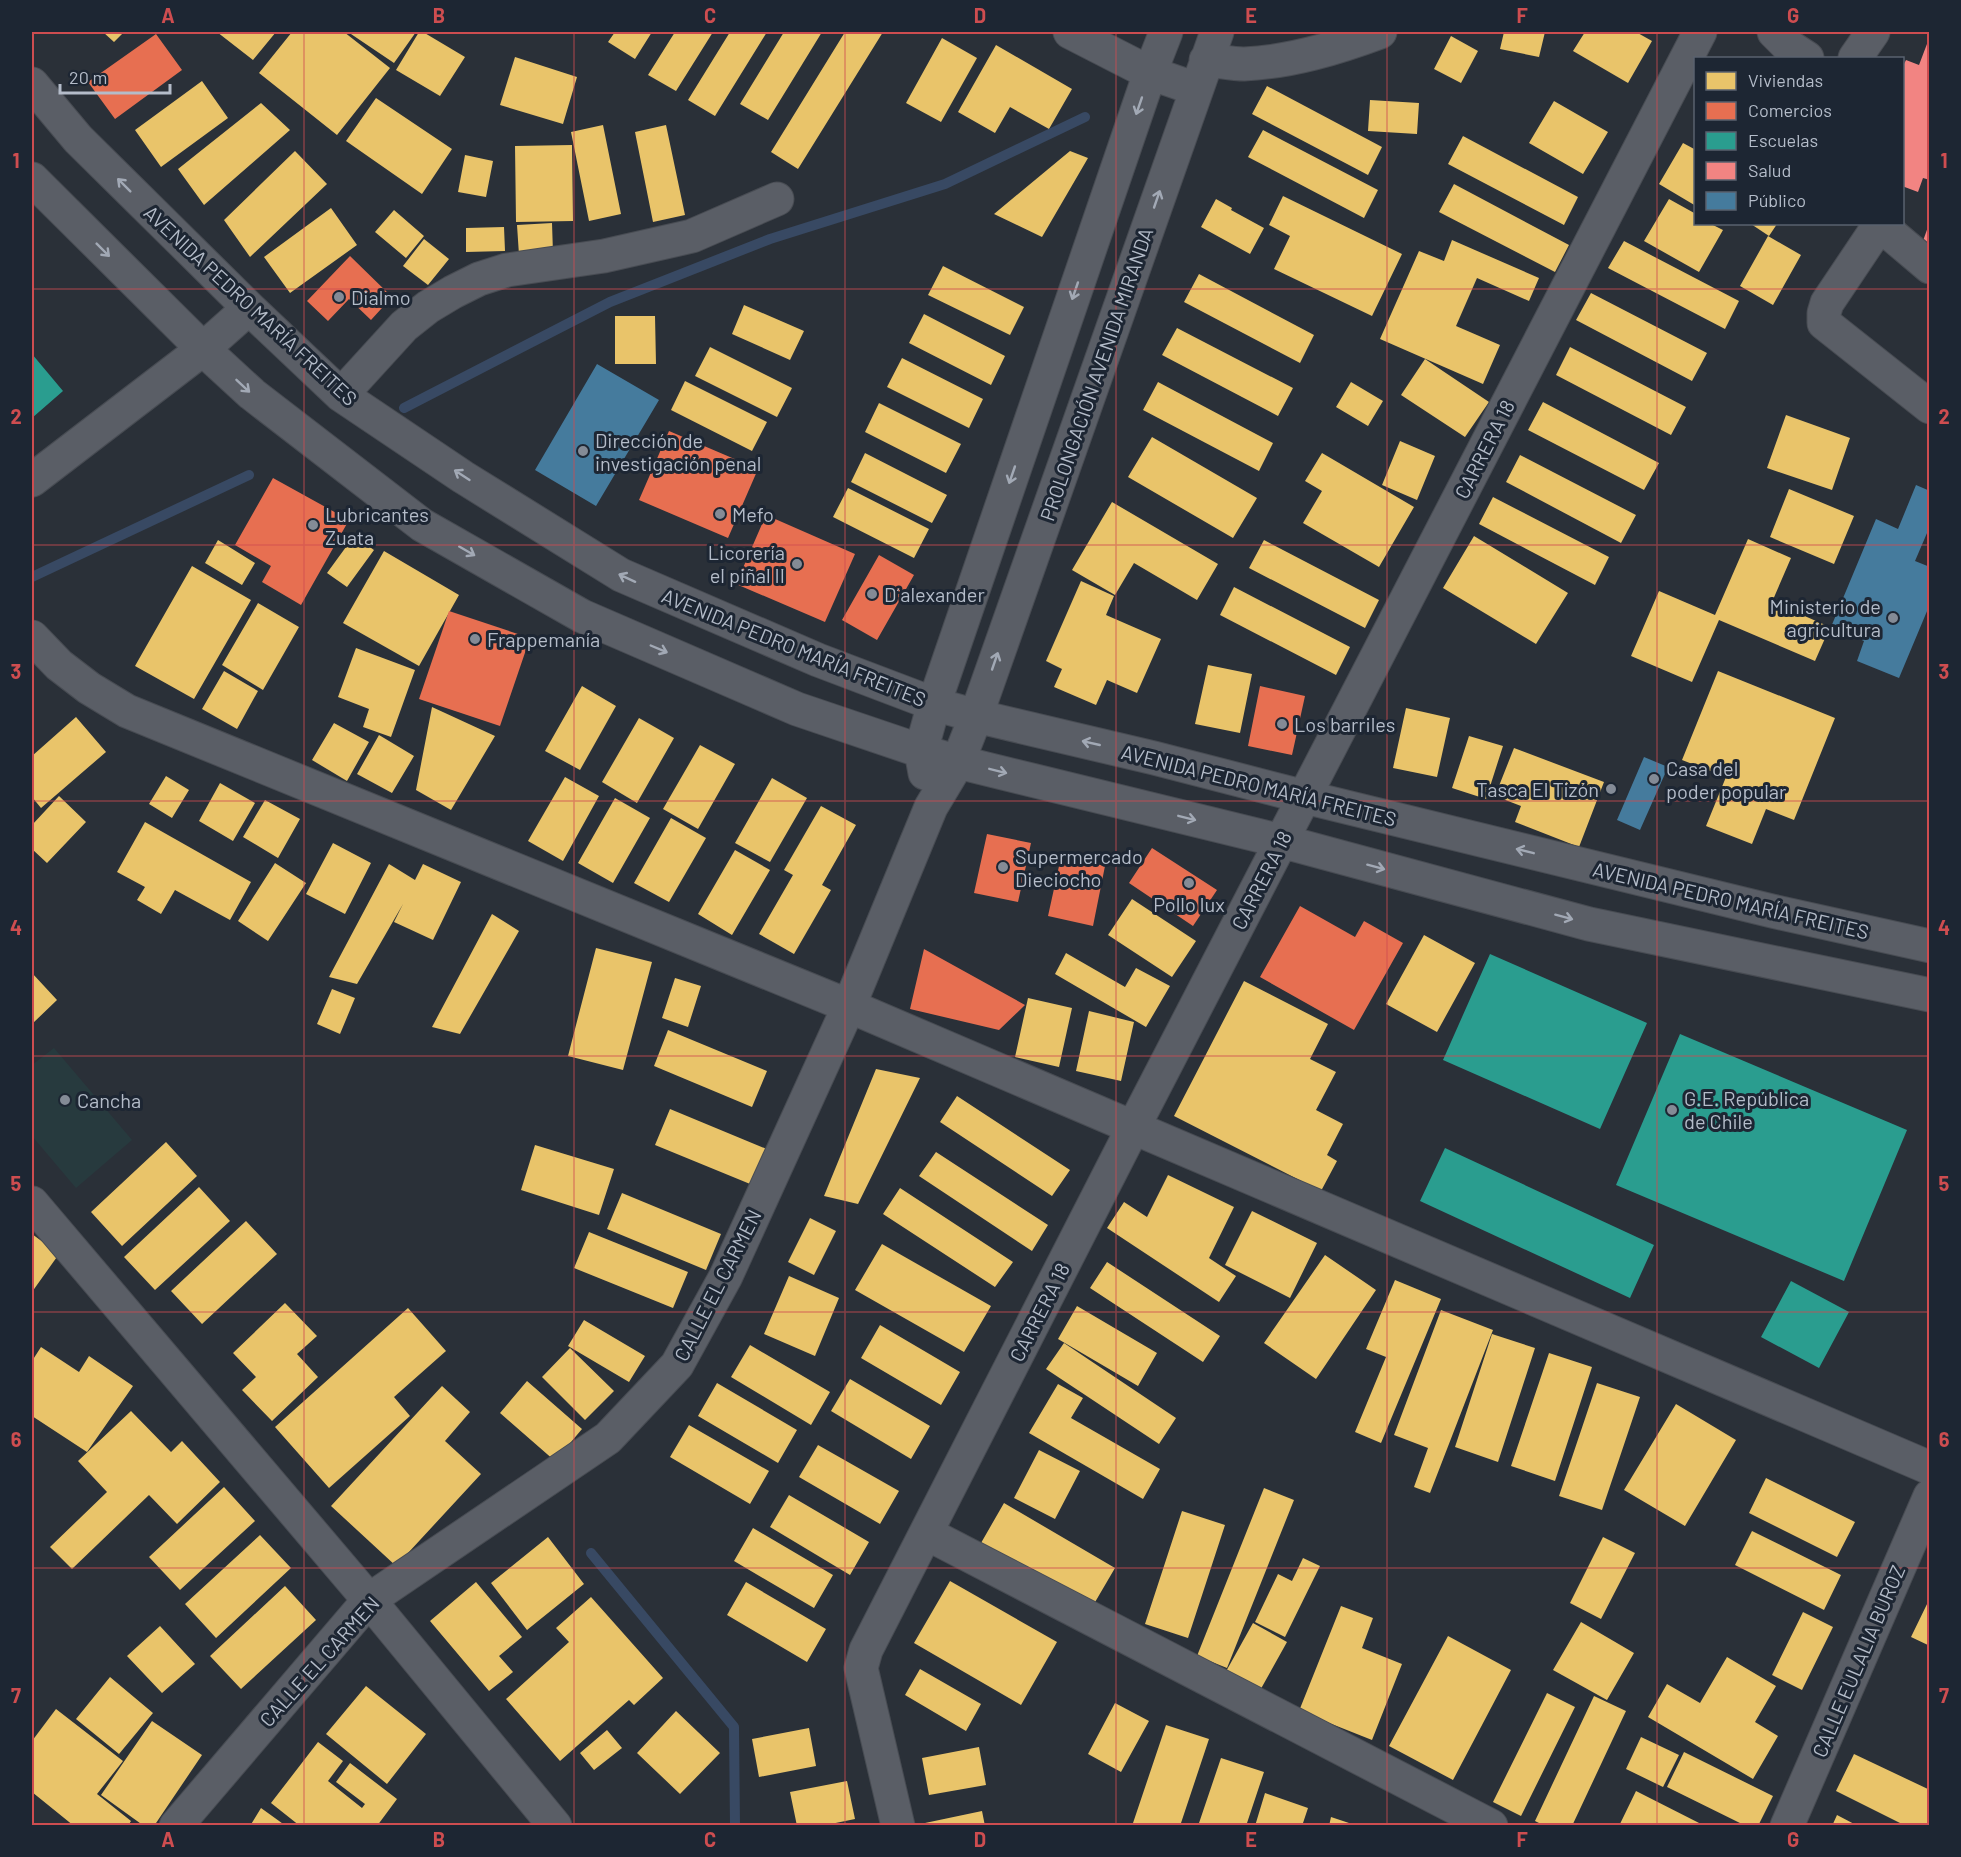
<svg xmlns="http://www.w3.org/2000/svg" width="1961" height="1857" viewBox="0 0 1961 1857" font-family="Barlow,sans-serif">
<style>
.green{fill:#273a3e}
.homes{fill:#e9c46a}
.shops{fill:#e76f51}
.schools{fill:#2a9d8f}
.health{fill:#f28482}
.public{fill:#457b9d}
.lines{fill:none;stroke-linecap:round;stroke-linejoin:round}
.stream{stroke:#384963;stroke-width:10}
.minor-casing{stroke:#484c53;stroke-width:35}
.minor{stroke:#5a5e66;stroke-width:33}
.oneway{stroke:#a2a9b5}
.grid{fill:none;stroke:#ce4d50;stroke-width:1.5;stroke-opacity:0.55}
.poi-dot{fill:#848b96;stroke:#1d2633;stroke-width:2}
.labels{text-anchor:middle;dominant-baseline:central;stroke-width:6;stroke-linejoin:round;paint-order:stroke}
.poi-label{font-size:20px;fill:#b4bcc9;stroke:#1d2633;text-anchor:start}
.street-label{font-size:20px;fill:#b4bcc9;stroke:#1d2633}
.neatline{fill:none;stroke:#ce4d50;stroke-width:2}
.grid-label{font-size:20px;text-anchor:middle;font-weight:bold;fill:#ce4d50}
</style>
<rect width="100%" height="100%" fill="#2a3038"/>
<path class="green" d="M54 1048 132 1140 76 1188 32 1136V1065Z"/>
<path class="homes" d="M103 32H124L114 42Z
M217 32H276L253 60Z
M292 32H344L390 68 337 135 259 73Z
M348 32H416L394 63Z
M419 32H423L465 57 440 96 396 70Z
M615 32H652L635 59 608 42Z
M675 32H713L676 91 648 75Z
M730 32H767L715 116 688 100Z
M784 32H822L768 120 740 104Z
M845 32H883L798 169 771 152Z
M1504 32H1545L1539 57 1500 49Z
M1585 32H1636L1652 41 1628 83 1573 51Z
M1451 36 1478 51 1461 83 1434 69Z
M942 38 977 58 941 122 906 103Z
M996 45 1072 89 1049 129 1010 107 995 133 958 112Z
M515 57 577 77 563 124 500 105Z
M202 81 228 118 161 167 135 130Z
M1267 86 1382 147 1368 175 1252 114Z
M376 98 452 149 422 194 346 141Z
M1370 100 1419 103 1417 134 1368 131Z
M1554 101 1608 132 1583 174 1529 143Z
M261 103 290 130 204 205 178 169Z
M603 125 621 214 589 221 571 132Z
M666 125 685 215 653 222 635 132Z
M1263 130 1378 190 1364 218 1248 157Z
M1463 136 1578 197 1564 225 1448 164Z
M1683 143 1696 150V206L1659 184Z
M572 145 573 221 516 222 515 146Z
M295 151 327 184 250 257 224 220Z
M1070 151 1088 158 1042 237 994 214Z
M465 155 493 161 486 197 458 192Z
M1454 184 1569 245 1555 272 1439 212Z
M1283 196 1402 254 1372 316 1274 269 1290 236 1269 225Z
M1216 199 1232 208 1231 210 1264 228 1250 254 1201 227Z
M1669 199 1696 214V224H1711L1723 230 1699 272 1644 241Z
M331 208 357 245 290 293 264 257Z
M394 210 424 236 406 258 375 232Z
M552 223 553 253 519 255 517 225Z
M1751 224H1777L1769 236Z
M504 227 505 251 466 252V228Z
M1768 236 1801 255 1773 305 1740 286Z
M424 239 449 259 428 285 403 266Z
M1452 240 1539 278 1529 301 1477 278 1456 326 1500 345 1483 384 1380 339 1419 251 1444 261Z
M1624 241 1739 301 1725 329 1608 268Z
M943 266 1024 307 1010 335 928 295Z
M1199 274 1314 335 1300 363 1184 302Z
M1591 293 1707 353 1692 381 1576 320Z
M744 305 804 331 790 360 732 334Z
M924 314 1005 356 991 385 909 343Z
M615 316H655L656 364H615Z
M1177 328 1293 388 1278 416 1162 355Z
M710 347 792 388 777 417 695 376Z
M1570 347 1686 407 1671 435 1556 375Z
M902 358 983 399 969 428 887 387Z
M1425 359 1489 402 1465 437 1401 395Z
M685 381 767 422 752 451 671 410Z
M1158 382 1273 443 1259 471 1143 410Z
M1351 382 1383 401 1368 426 1336 407Z
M1543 402 1659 463 1644 490 1528 430Z
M879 403 961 444 946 473 865 432Z
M1786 415 1850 438 1832 490 1767 468Z
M1152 437 1257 498 1233 538 1128 477Z
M1400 441 1435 456 1417 500 1382 485Z
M865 453 947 495 932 523 851 482Z
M1322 453 1414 507 1379 567 1303 523 1322 491 1305 481Z
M1520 455 1636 515 1621 543 1506 482Z
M848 488 929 529 914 558 833 517Z
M1789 489 1854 516 1834 564 1770 537Z
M1493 497 1609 557 1595 585 1479 524Z
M1112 502 1218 564 1197 600 1134 563 1115 595 1072 570Z
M354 536 374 550 347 587 327 573Z
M1474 536 1568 593 1536 644 1443 588Z
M1748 539 1791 558 1772 602 1830 627 1815 661 1719 620 1692 682 1631 656 1659 591 1715 615Z
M218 540 255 563 242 585 205 563Z
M1264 540 1379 600 1365 628 1249 568Z
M384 551 459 595 419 666 343 623Z
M192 566 251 600 194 699 135 666Z
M1081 581 1114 596 1106 615 1161 639 1137 693 1107 680 1096 705 1054 687 1062 669 1046 661Z
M1234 587 1350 647 1336 675 1220 615Z
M258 603 299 627 263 690 222 665Z
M356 648 415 670 391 737 363 727 369 709 338 697Z
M1208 665 1252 674 1240 733 1195 724Z
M224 671 258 691 237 729 202 709Z
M1718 671 1835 718 1794 820 1766 809 1752 844 1706 826 1726 777 1682 760Z
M582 686 616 706 580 770 545 751Z
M432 707 495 736 451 810 416 790Z
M1406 708 1450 718 1437 777 1393 768Z
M76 717 106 752 41 808 32 797V756Z
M639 718 674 738 637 803 602 782Z
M334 723 369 742 347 781 312 760Z
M379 735 414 756 392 793 357 774Z
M1469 736 1503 746 1486 799 1452 788Z
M700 745 735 764 698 829 663 809Z
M1514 748 1604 782 1579 847 1515 822 1521 806 1495 796Z
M166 776 189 790 172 818 149 804Z
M565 777 599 796 563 861 528 841Z
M772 778 807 798 770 862 735 843Z
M220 783 255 803 233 841 199 821Z
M59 796 86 822 47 863 32 849V825Z
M615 798 650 818 613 883 578 863Z
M265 800 300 819 278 858 243 837Z
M821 806 856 825 822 885 831 890 794 954 759 934 793 875 784 870Z
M671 818 706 838 669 902 634 883Z
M145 822 251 882 230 920 175 890 161 914 137 900 145 887 117 872Z
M333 843 371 863 345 914 306 894Z
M735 850 770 870 732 935 698 914Z
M275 863 306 883 268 941 238 921Z
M389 864 415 880 423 864 461 882 433 940 394 922 403 904 357 984 329 977Z
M1132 899 1196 941 1172 977 1108 935Z
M492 914 519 931 460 1034 432 1027Z
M1424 935 1475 963 1437 1032 1386 1004Z
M596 948 652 962 623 1070 568 1056Z
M1066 953 1125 987 1136 968 1170 986 1146 1027 1055 974Z
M32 973 57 1000 32 1024Z
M675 978 701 986 688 1027 662 1018Z
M1244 981 1328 1024 1310 1059 1336 1072 1316 1110 1343 1124 1327 1155 1337 1161 1321 1191 1174 1116Z
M332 989 355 998 340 1034 317 1024Z
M1028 998 1072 1008 1059 1067 1015 1057Z
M1089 1011 1134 1022 1121 1081 1076 1071Z
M668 1030 767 1071 752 1107 654 1066Z
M876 1069 920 1078 858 1204 824 1196Z
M957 1096 1070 1170 1052 1196 940 1122Z
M670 1109 769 1150 755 1186 655 1145Z
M166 1142 197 1176 122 1246 91 1212Z
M535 1145 614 1169 599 1215 521 1190Z
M936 1152 1048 1225 1032 1251 919 1176Z
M1168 1175 1234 1207 1209 1258 1236 1276 1219 1302 1107 1228 1124 1202 1147 1217Z
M199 1187 230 1221 155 1290 124 1257Z
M900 1188 1013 1262 995 1287 883 1214Z
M622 1193 721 1234 706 1270 607 1229Z
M1252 1211 1317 1243 1290 1298 1225 1265Z
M810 1218 836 1231 814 1275 788 1262Z
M246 1221 277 1254 202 1324 171 1291Z
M589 1232 688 1272 673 1308 574 1268Z
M32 1234 59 1254 32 1292Z
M882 1244 991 1306 964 1352 855 1290Z
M1325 1255 1376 1290 1316 1379 1264 1343Z
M1107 1262 1220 1336 1203 1362 1090 1288Z
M789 1276 839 1298 815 1356 764 1334Z
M1395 1280 1441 1299 1381 1443 1355 1432 1386 1357 1366 1349Z
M285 1303 317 1336 297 1354 318 1377 272 1421 242 1390 256 1377 233 1353Z
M1077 1306 1157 1353 1138 1386 1058 1339Z
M408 1308 446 1351 394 1397 410 1416 329 1488 275 1427Z
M1441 1310 1493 1330 1430 1493 1414 1487 1428 1448 1394 1435Z
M584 1320 645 1356 629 1382 568 1346Z
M880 1325 960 1372 941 1405 861 1358Z
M1492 1334 1535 1348 1498 1462 1455 1447Z
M1064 1343 1176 1418 1159 1444 1046 1369Z
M750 1345 830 1392 811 1425 731 1377Z
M41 1347 79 1372 89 1356 133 1386 87 1452 32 1416V1361Z
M570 1348 614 1391 585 1420 542 1377Z
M1549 1353 1592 1367 1555 1481 1511 1466Z
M850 1379 930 1426 911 1459 831 1411Z
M527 1381 582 1429 555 1461 500 1413Z
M717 1383 797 1430 778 1463 698 1416Z
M1597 1383 1640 1397 1602 1510 1559 1496Z
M1058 1384 1083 1398 1071 1418 1160 1469 1143 1499 1029 1433Z
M442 1386 470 1412 445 1441 481 1474 396 1566 331 1506Z
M1676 1404 1736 1440 1685 1526 1624 1490Z
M131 1411 171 1452 182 1441 220 1482 177 1524 149 1495 72 1569 50 1547 107 1492 78 1461Z
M689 1425 769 1471 750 1504 670 1457Z
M818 1445 899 1491 880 1524 799 1477Z
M1039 1450 1080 1471 1055 1519 1014 1498Z
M1766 1478 1855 1522 1837 1557 1749 1513Z
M224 1487 255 1521 180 1590 149 1557Z
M1264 1488 1294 1500 1227 1668 1197 1656Z
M789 1495 869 1542 850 1575 770 1527Z
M1004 1503 1115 1568 1091 1609 981 1543Z
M1182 1511 1225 1525 1188 1638 1145 1624Z
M753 1528 833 1575 814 1608 734 1561Z
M1752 1531 1841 1575 1824 1610 1735 1565Z
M260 1535 291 1568 216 1638 185 1604Z
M548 1537 584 1584 527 1630 491 1583Z
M1603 1537 1635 1553 1601 1619 1570 1603Z
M1303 1558 1320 1566 1285 1637 1255 1622 1278 1574 1292 1581Z
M950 1581 1057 1642 1021 1705 914 1643Z
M476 1582 522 1637 499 1656 513 1672 489 1691 430 1621Z
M746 1582 826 1629 807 1662 727 1615Z
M285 1586 316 1620 241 1689 210 1656Z
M591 1597 663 1678 634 1705 629 1700 560 1761 506 1699 569 1642 556 1628Z
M1928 1602 1930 1603V1646L1911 1637Z
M1341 1606 1373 1618 1362 1648 1402 1664 1372 1740 1299 1711Z
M1803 1612 1833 1627 1802 1690 1772 1675Z
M1581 1622 1634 1653 1607 1700 1553 1670Z
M1253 1623 1287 1642 1258 1694 1224 1675Z
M160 1626 195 1664 162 1693 127 1656Z
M1448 1636 1511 1670 1453 1780 1389 1746Z
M1727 1657 1776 1686 1755 1722 1778 1736 1753 1779 1648 1717 1667 1684 1700 1703Z
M920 1669 981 1704 966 1731 905 1695Z
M110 1677 153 1713 119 1754 76 1719Z
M366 1686 426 1734 387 1784 326 1734Z
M1547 1693 1575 1707 1521 1816 1493 1802Z
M1594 1696 1626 1711 1572 1826H1545L1535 1821Z
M1115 1703 1149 1721 1121 1772 1088 1754Z
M56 1709 123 1761 97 1794 131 1821 128 1826H74L32 1792V1741Z
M676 1711 720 1753 680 1794 637 1753Z
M152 1721 202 1755 154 1826H144L101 1795Z
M1166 1725 1209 1739 1180 1826H1132Z
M809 1728 816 1766 759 1777 752 1739Z
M607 1730 622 1748 594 1770 580 1753Z
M1641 1737 1679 1755 1663 1787 1626 1769Z
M318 1742 343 1761 328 1781 362 1808 365 1804 336 1782 350 1763 397 1799 377 1826H300L271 1803Z
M979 1747 986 1785 929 1795 922 1758Z
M1684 1752 1773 1796 1758 1826H1746L1667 1787Z
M1854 1754 1930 1790V1826H1906L1836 1791Z
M1221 1758 1264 1772 1246 1826H1198Z
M847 1781 855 1819 821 1826H797L790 1792Z
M1636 1791 1705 1826H1619Z
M1265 1793 1308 1808 1302 1826H1255Z
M261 1808 286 1826H250Z
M982 1811 985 1826H925V1823Z
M1837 1815 1858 1826H1832Z
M1331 1817 1355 1825V1826H1329Z"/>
<path class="shops" d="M156 34 182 70 115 119 88 82Z
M350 256 392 297 371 320 349 299 328 321 307 301Z
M669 431 758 469 728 538 639 500Z
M273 478 349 520 301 605 262 582 271 566 235 545Z
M766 515 855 554 825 622 736 584Z
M879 555 914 575 877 640 842 620Z
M449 611 530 638 500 726 419 699Z
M1260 686 1305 696 1292 755 1248 746Z
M987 834 1031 843 1018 902 974 893Z
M1152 848 1217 890 1193 926 1129 883Z
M1061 857 1105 866 1093 926 1048 916Z
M1300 906 1355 937 1364 921 1403 943 1354 1030 1260 977Z
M924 949 1025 1005 999 1030 910 1009Z"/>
<path class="schools" d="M32 354 63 391 32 418Z
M1490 954 1647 1023 1600 1129 1443 1060Z
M1680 1034 1907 1130 1844 1281 1616 1185Z
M1445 1148 1654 1245 1630 1298 1420 1201Z
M1791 1281 1849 1312 1819 1368 1761 1337Z"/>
<path class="health" d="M1930 36V180L1923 178 1918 192 1902 186V68L1906 60 1919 65Z
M1929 224H1930V260L1918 255Z"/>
<path class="public" d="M597 364 659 400 596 506 535 470Z
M1916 485 1930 491V526L1915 561 1930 567V604L1899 678 1857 661 1864 641 1831 627 1876 519 1898 529Z
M1644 757 1668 767 1640 830 1617 820Z"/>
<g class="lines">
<path class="stream" d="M404 408 610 302 770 239 945 184 1085 117
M32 577 249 475
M591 1553 734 1727 735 1826"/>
<g class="minor-casing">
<path id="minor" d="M1070 32 1150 73 1196 89
M1774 32 1787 45 1807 58
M1855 58 1873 32
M1206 60C1219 61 1232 64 1244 64 1291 62 1337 48 1380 32
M32 84 78 139 249 308 341 395 463 477 621 575 818 660 934 704 976 716 1154 758 1305 797 1772 911 1930 946
M32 179 203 349 252 394 422 525 582 616 797 709 921 751 958 762 1281 841 1589 924 1930 995
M1879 224 1930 267
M1880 224 1827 303 1824 313V323L1930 407
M341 395 404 326 428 307 453 292 479 279 507 270 604 256 692 236 777 199
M32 480 203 349 249 308
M32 637 59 665 89 688 127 711 849 1006 1930 1468
M925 773 921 751 934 704 1150 73 1166 32
M32 1203 369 1600 555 1826
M926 1533 1491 1826
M176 1826 369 1600 608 1438 677 1365 726 1276 849 1006 931 807 958 762 976 716 1217 32
M898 1826 861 1668 866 1650 1133 1128 1700 32
M1787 1826 1930 1496"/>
</g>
<use href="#minor" class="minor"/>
</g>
<defs><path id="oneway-shaft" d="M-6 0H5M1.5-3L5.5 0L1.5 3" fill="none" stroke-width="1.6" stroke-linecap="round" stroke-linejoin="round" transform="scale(1.5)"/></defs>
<g class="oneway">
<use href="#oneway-shaft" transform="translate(1139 106) rotate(109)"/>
<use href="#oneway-shaft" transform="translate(124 185) rotate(-135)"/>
<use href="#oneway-shaft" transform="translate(1157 199) rotate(-71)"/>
<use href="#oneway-shaft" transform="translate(103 250) rotate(45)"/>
<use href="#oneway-shaft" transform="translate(1075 291) rotate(109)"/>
<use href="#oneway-shaft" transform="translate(243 386) rotate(43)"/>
<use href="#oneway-shaft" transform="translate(462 475) rotate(-147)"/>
<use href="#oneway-shaft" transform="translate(1012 475) rotate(109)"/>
<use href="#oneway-shaft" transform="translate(467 551) rotate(30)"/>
<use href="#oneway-shaft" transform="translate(627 578) rotate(-155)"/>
<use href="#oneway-shaft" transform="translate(659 649) rotate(23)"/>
<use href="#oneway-shaft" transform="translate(995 661) rotate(-71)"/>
<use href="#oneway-shaft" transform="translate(1091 743) rotate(-167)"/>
<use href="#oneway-shaft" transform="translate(998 771) rotate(14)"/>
<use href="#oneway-shaft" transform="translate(1187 818) rotate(14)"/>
<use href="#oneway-shaft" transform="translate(1525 851) rotate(-166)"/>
<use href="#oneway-shaft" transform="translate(1376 867) rotate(15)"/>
<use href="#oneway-shaft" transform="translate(1564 917) rotate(15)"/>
</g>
<path class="grid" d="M304 32V1826M574 32V1826M845 32V1826M1116 32V1826M1387 32V1826M1657 32V1826M32 289H1930M32 545H1930M32 801H1930M32 1056H1930M32 1312H1930M32 1568H1930"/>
<g class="poi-dot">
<circle cx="339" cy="297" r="6"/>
<circle cx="583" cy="451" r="6"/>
<circle cx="720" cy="514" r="6"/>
<circle cx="313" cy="525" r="6"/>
<circle cx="797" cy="564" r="6"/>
<circle cx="872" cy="594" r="6"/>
<circle cx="1893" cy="618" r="6"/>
<circle cx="475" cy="639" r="6"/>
<circle cx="1282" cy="724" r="6"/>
<circle cx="1654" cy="779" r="6"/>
<circle cx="1611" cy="789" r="6"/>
<circle cx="1003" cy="867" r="6"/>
<circle cx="1189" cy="883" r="6"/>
<circle cx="65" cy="1100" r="6"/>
<circle cx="1672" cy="1110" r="6"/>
</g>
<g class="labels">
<g class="poi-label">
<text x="351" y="297">Dialmo</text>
<text x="595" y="440">Dirección de<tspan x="595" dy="23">investigación penal</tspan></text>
<text x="325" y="514">Lubricantes<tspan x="325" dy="23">Zuata</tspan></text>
<text x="732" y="514">Mefo</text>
<text x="785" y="552" text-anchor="end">Licorería<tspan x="785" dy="23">el piñal II</tspan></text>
<text x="884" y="594">D´alexander</text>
<text x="1881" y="606" text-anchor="end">Ministerio de<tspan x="1881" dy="23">agricultura</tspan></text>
<text x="487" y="639">Frappemanía</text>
<text x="1294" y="724">Los barriles</text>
<text x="1666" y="768">Casa del<tspan x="1666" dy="23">poder popular</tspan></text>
<text x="1599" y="789" text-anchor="end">Tasca El Tizón</text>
<text x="1015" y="856">Supermercado<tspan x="1015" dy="23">Dieciocho</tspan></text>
<text x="1189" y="904" text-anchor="middle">Pollo lux</text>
<text x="1684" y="1098">G.E. República<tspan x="1684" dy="23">de Chile</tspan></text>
<text x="77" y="1100">Cancha</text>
</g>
<g class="street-label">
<text transform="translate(251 305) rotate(43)">AVENIDA PEDRO MARÍA FREITES</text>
<text transform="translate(1096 374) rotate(-71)">PROLONGACIÓN AVENIDA MIRANDA</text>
<text transform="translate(1484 449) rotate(-63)">CARRERA 18</text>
<text transform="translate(794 647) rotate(22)">AVENIDA PEDRO MARÍA FREITES</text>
<text transform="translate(1259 785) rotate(14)">AVENIDA PEDRO MARÍA FREITES</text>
<text transform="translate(1261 880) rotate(-63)">CARRERA 18</text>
<text transform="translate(1731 900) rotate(13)">AVENIDA PEDRO MARÍA FREITES</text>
<text transform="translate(717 1285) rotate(-63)">CALLE EL CARMEN</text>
<text transform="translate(1039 1312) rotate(-63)">CARRERA 18</text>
<text transform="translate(319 1661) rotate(-48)">CALLE EL CARMEN</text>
<text transform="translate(1858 1661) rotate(-67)">CALLE EULALIA BUROZ</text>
</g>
</g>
<rect width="1961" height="1857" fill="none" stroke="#1d2633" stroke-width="66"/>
<rect x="1694" y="57" width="210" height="168" fill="#1d2633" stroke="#59626f" stroke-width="1.5"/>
<rect x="1706" y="72" width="30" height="18" fill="#e9c46a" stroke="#59626f" stroke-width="1.5"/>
<text x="1748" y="87" font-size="18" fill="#b4bcc9">Viviendas</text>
<rect x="1706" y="102" width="30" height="18" fill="#e76f51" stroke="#59626f" stroke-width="1.5"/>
<text x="1748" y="117" font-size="18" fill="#b4bcc9">Comercios</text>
<rect x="1706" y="132" width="30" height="18" fill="#2a9d8f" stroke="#59626f" stroke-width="1.5"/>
<text x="1748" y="147" font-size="18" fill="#b4bcc9">Escuelas</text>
<rect x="1706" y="162" width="30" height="18" fill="#f28482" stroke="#59626f" stroke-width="1.5"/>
<text x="1748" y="177" font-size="18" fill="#b4bcc9">Salud</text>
<rect x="1706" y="192" width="30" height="18" fill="#457b9d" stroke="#59626f" stroke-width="1.5"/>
<text x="1748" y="207" font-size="18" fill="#b4bcc9">Público</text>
<path d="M60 84v9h110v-9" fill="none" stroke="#b4bcc9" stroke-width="3"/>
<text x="69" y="84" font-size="18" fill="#b4bcc9" stroke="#1d2633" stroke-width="4.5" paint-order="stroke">20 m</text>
<rect x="33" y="33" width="1895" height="1791" class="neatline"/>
<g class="grid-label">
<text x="168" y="23">A</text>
<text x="439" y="23">B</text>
<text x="710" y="23">C</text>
<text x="980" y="23">D</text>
<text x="1251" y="23">E</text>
<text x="1522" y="23">F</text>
<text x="1793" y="23">G</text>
<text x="16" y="168">1</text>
<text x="1944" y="168">1</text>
<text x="16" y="424">2</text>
<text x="1944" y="424">2</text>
<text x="16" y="679">3</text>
<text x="1944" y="679">3</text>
<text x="16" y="935">4</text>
<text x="1944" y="935">4</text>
<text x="16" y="1191">5</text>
<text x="1944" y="1191">5</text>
<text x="16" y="1447">6</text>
<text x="1944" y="1447">6</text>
<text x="16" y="1703">7</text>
<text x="1944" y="1703">7</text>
<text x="168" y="1847">A</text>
<text x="439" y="1847">B</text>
<text x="710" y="1847">C</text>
<text x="980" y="1847">D</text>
<text x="1251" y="1847">E</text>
<text x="1522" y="1847">F</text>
<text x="1793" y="1847">G</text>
</g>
</svg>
